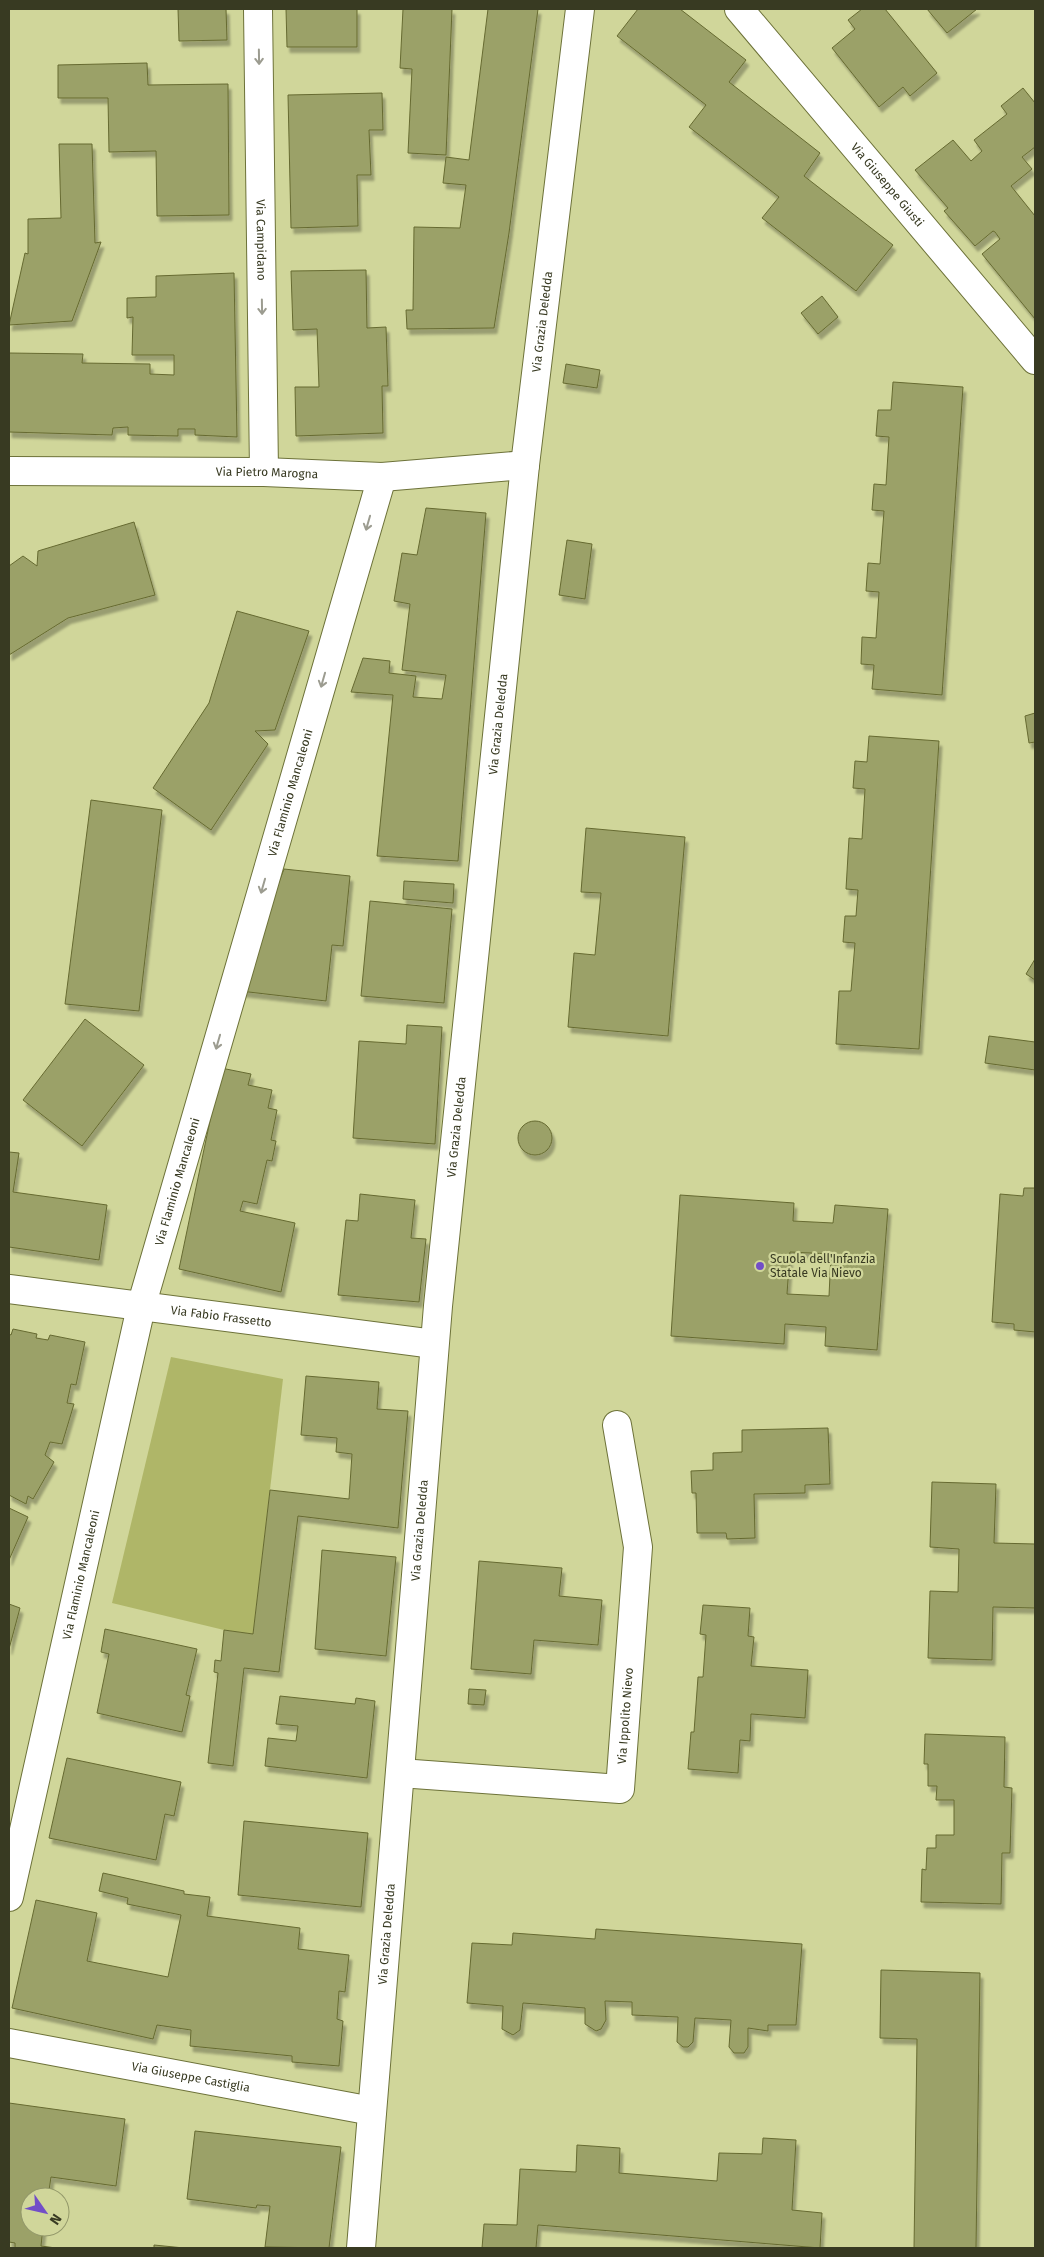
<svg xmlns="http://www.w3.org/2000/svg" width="1044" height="2257" viewBox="0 0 1044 2257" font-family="'Fira Sans',sans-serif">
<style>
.green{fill:#afb668}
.building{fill:#9ba167;stroke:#666a31;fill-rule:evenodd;filter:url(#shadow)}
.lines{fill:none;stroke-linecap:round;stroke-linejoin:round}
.minor-casing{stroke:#6d7239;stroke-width:30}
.minor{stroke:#fff;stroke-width:28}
.oneway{stroke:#9c9c90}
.poi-dot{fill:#724ec7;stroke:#d0d69a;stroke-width:2}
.labels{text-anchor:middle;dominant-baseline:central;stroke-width:4.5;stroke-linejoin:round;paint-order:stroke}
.street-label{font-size:12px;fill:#383a22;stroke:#d0d69a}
.poi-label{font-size:12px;fill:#383a22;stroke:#d0d69a;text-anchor:start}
</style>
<defs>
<filter id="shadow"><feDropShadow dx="3" dy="5.5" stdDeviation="1" flood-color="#0004"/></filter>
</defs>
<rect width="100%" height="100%" fill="#d0d69a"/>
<path class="green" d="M171 1357 283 1379 253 1634 224 1630 112 1603Z"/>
<path class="building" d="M178 9H226L227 40 179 41Z
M286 9H357V47H287Z
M403 9H452L446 155 408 153 412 69 400 68Z
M488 9H538L509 233 494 328 407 329 406 310H413L414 227 460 228 466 185 443 183 446 157 469 160Z
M638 9H680L746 60 729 82 820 153 804 176 893 245 856 291 762 218 779 197 689 127 706 105 617 36Z
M862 9H885L937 73 910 96 903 87 879 107 832 48 855 29 848 20Z
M927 9H977L947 33Z
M147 63 148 85 228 84 229 215 157 216 156 151 109 152 108 98H58V65Z
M1023 88 1035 103V147L1022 157 1032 169 1011 186 1035 216V319L982 254 1000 239 995 232 993 231 975 246 944 211 948 208 915 170 953 140 971 161 982 151 974 140 1007 114 1001 106Z
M382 93 383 130H369L371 175H357L358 226 291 228 288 95Z
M59 144H92L95 243 101 242 72 321 9 325 25 253 28 254V219L61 218Z
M366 270 367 328 386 327 388 386H382L383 433 296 436 295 387H319L317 329 293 330 291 271Z
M234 273 237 437 195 435V429H178V436L128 435V427L113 428 112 435 9 432V353L83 354 82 363 150 364V374L174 375V355H132L133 317 127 318V298L156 297V276Z
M822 296 838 317 818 334 801 313Z
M566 364 600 370 597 388 563 383Z
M893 382 963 387 942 695 872 689 874 665 861 664 862 637 876 638 879 592 866 591 868 563 880 564 884 511 872 510 874 484 886 485 889 437 876 436 878 410H891Z
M426 508 486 513 458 861 377 856 393 695 351 692 363 658 390 661 389 673 416 676 413 697 442 699 446 675 402 670 410 604 394 601 402 553 417 555Z
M134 522 155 595 68 618 9 655V566L23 556 37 566 38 551Z
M567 540 592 544 585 599 559 595Z
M237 611 309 631 275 730 255 731 268 744 211 830 153 788 209 703Z
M1035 713V742L1029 743 1025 716Z
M869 736 939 741 919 1049 836 1044 839 991H851L855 943 843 942 845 916H856L858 890 846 889 849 838 862 839 865 789 853 788 855 761 867 762Z
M91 800 162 810 139 1011 65 1004Z
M586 828 685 837 668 1036 568 1027 574 953 595 955 601 893 581 892Z
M284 869 350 876 343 946 332 945 326 1001 240 991 257 939Z
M404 881 454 884 453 903 403 899Z
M370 901 452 909 444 1003 361 996Z
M1035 959V980L1026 974Z
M85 1019 144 1065 82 1146 23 1100Z
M407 1025 442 1027 435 1144 353 1138 359 1041 406 1044Z
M989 1036 1035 1042V1070L985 1063Z
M221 1068 251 1074 248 1085 272 1090 268 1108 277 1110 271 1140 276 1141 272 1161 267 1160 257 1204 243 1201 240 1211 295 1223 281 1292 179 1269Z
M518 1138a17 17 0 1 1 34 0a17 17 0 1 1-34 0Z
M9 1152 19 1153 13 1192 107 1205 99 1260 9 1247Z
M1024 1188H1035V1332L1014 1330V1324L992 1322 1000 1194 1023 1196Z
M360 1194 415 1200 411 1238 426 1239 419 1302 338 1295 346 1220 358 1221Z
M680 1195 794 1203 793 1221 833 1223 835 1205 888 1209 877 1350 825 1346 826 1327 785 1324 784 1344 671 1336ZM790 1252 831 1254 829 1296 787 1294Z
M13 1329 37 1334 36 1338 48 1340 50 1335 85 1342 76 1385 71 1384 67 1403 74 1404 62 1444 50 1442 45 1455 54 1462 33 1499 28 1496 26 1504 9 1495V1334L11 1335Z
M306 1376 379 1382 377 1409 408 1411 398 1528 298 1516 279 1672 244 1668 233 1766 208 1763 218 1673 214 1672 215 1660 221 1661 224 1630 253 1634 270 1490 349 1499 352 1454 336 1452 337 1438 301 1435Z
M828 1428 830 1484 805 1485V1493L754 1494 755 1538 727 1539 726 1533H697L696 1493H692L691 1471 713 1470V1453L742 1452V1430Z
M932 1482 996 1484 994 1543 1035 1544V1608L993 1607 992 1660 928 1658 930 1591 958 1592 959 1549 930 1547Z
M9 1508 28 1517 9 1560Z
M322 1550 396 1557 386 1656 315 1649Z
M479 1561 562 1568 559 1596 602 1600 598 1645 534 1640 531 1674 471 1669Z
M9 1604 20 1608 9 1649Z
M703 1605 750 1608 748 1636 754 1637 751 1666 808 1670 805 1718 751 1714 750 1741 740 1740 738 1773 688 1769 691 1732H694L698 1677H703L706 1635 700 1634Z
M105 1629 197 1649 186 1695 190 1696 182 1732 97 1713 109 1654 101 1652Z
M469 1689 486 1690 484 1705 468 1704Z
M280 1696 355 1704 356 1698 375 1701 367 1778 265 1766 268 1738 296 1741 298 1726 276 1724Z
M925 1734 1005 1737 1004 1787 1012 1788 1010 1853H1002L1001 1904 921 1902 922 1869 926 1870 927 1848H936V1835H954V1800H936L937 1786H928V1764H924Z
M67 1758 181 1782 174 1816 165 1814 156 1860 49 1838Z
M244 1821 368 1833 361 1907 238 1895Z
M103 1873 184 1891V1894L210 1897 207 1916 300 1928 298 1949 349 1955 345 1992 339 1991 337 2019 343 2021 339 2066 292 2062V2056L190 2046 191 2030 157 2025 153 2039 12 2008 36 1900 97 1913 87 1961 168 1977 181 1915 127 1904 128 1898 99 1891Z
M596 1929 802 1944 796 2025H768V2031L748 2028V2047L744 2053H734L729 2047 731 2020 695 2018 693 2042 688 2047H683L677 2042 678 2017 632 2015V2002L605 2001 606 2020 601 2029 596 2031 585 2024V2008L523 2003 520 2030 513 2035 502 2029 503 2006 467 2003 472 1943 512 1945 513 1933 595 1939Z
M881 1970 980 1973 976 2248H914L917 2039 880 2038Z
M9 2103 125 2119 116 2186 51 2177 48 2197H30V2227H43L41 2246 56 2248H15V2243L9 2242Z
M195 2131 341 2147 329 2248 265 2247 270 2206 257 2205 256 2208 187 2199Z
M763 2138 796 2140 792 2210 822 2213 820 2248 538 2225 536 2248H482L484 2224 517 2225 520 2169 576 2172 577 2145 620 2148 619 2173 717 2181 719 2153 762 2154Z
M154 2245 184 2248H154Z"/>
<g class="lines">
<g class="minor-casing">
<g id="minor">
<path id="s1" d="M258 9 264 472"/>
<path id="s2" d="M739 9 1035 360"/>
<path id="s3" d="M9 471 264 472 382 477 525 465"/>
<path id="s4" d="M9 1289 434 1344"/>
<path id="s5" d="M400 1773 620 1789 638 1547 617 1425"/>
<path id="s6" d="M9 1897 141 1307 382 477"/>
<path id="s7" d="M9 2043 372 2111"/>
<path id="s8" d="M361 2248 438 1306 525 465 580 9"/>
</g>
</g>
<use href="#minor" class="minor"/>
</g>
<defs><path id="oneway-shaft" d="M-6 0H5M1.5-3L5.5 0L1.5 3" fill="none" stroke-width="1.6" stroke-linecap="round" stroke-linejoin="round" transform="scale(1.25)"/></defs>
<g class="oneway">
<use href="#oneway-shaft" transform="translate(259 57) rotate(89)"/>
<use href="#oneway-shaft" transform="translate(262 307) rotate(89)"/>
<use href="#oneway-shaft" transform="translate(368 523) rotate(106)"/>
<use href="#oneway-shaft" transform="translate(323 680) rotate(106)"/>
<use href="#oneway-shaft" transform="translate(263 886) rotate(106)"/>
<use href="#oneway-shaft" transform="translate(218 1042) rotate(106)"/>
</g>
<circle class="poi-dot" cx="760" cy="1266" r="5"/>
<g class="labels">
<g class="street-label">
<text stroke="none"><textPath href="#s2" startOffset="230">Via Giuseppe Giusti</textPath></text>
<text stroke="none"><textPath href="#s1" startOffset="231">Via Campidano</textPath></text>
<text stroke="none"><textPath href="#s8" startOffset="1935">Via Grazia Deledda</textPath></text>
<text stroke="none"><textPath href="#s3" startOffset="258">Via Pietro Marogna</textPath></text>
<text stroke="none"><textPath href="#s8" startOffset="1530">Via Grazia Deledda</textPath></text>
<text stroke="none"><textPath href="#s6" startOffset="1140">Via Flaminio Mancaleoni</textPath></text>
<text stroke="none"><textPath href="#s8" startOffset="1125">Via Grazia Deledda</textPath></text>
<text stroke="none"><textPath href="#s6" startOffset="735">Via Flaminio Mancaleoni</textPath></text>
<text stroke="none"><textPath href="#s4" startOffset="214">Via Fabio Frassetto</textPath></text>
<text stroke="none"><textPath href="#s8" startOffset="720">Via Grazia Deledda</textPath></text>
<text stroke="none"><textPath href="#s6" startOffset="330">Via Flaminio Mancaleoni</textPath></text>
<text stroke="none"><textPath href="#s5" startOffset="294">Via Ippolito Nievo</textPath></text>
<text stroke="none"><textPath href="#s8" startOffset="315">Via Grazia Deledda</textPath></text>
<text stroke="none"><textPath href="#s7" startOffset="185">Via Giuseppe Castiglia</textPath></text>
</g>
<g class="poi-label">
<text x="770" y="1259">Scuola dell'Infanzia<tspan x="770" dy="14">Statale Via Nievo</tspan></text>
</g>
</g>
<rect width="1044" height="2257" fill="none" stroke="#383a22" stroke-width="20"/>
<g transform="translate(45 2212) rotate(124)"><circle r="24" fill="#d0d69a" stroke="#93986a"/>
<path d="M0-4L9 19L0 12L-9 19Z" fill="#724ec7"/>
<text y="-8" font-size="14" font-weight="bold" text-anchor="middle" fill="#383a22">N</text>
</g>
</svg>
